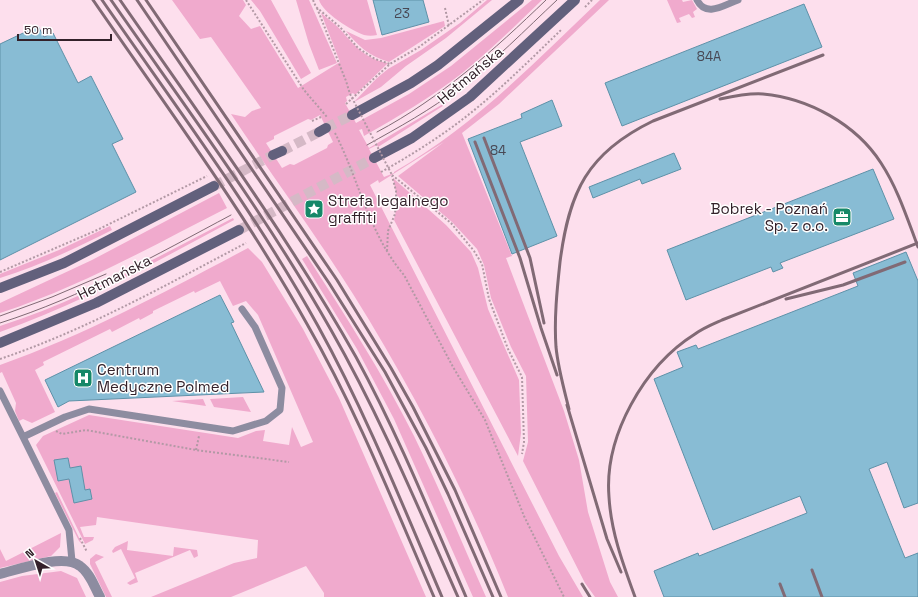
<svg xmlns="http://www.w3.org/2000/svg" width="918" height="597" viewBox="0 0 918 597" font-family="'Space Grotesk',sans-serif">
<style>
.green{fill:#f0aacd;fill-rule:evenodd}
.building{fill:#88bcd4;stroke:#5e91a8}
.lines{fill:none;stroke-linecap:round;stroke-linejoin:round}
.secondary-tunnel{stroke:#d5b9c6;stroke-width:10;stroke-dasharray:10 5;stroke-linecap:butt}
.path{stroke:#b299a5;stroke-width:2;stroke-dasharray:2 2;stroke-linecap:butt}
.service{stroke:#8d8ca0;stroke-width:7}
.tertiary{stroke:#8d8ca0;stroke-width:10}
.secondary{stroke:#62607c;stroke-width:10}
.tram{stroke:#816a75;stroke-width:1}
.rail{stroke:#816a75;stroke-width:3}
.path-bridge{stroke:#b299a5;stroke-width:2;stroke-dasharray:2 2;stroke-linecap:butt}
.labels{text-anchor:middle;dominant-baseline:central;stroke-width:3;stroke-linejoin:round;paint-order:stroke}
.number-label{font-size:13px;fill:#484854}
.street-label{font-size:15px;fill:#33212a;stroke:#fff}
.poi-label{font-size:15px;fill:#33212a;stroke:#fff;text-anchor:start}
</style>
<rect width="100%" height="100%" fill="#fddfed"/>
<path class="green" d="M172 0H243L246 5 239 16 251 29 260 26 298 88 340 62 321 13C327 18 334 23 340 29 354 45 365 59 388 63L355 95 353 93 346 97 347 101 345 103 356 123 409 94 451 66 532 0H542C516 25 490 51 461 74 431 97 398 117 364 136L362 129 359 130 369 148 443 104H446L378 147 377 145 369 149 384 177 394 173V172C474 126 534 63 600 0H609L499 104 462 133 512 256 506 258 564 411 579 460 588 512 610 582 618 597H595L585 583 523 461 528 442 526 376 511 347 491 298 484 265 477 249 452 222 398 176 444 142 379 183 378 180 370 185 559 556 583 597H508C466 492 413 390 353 294 314 232 271 174 231 114L245 117 252 111 261 108 211 37 200 39ZM320 115 333 142 328 145 327 148 294 165 290 164 282 168 266 143 274 139V136L308 119 311 120Z
M251 0H271L311 73 301 79 260 11Z
M296 0H309L337 63 319 70 309 44Z
M319 0H367L377 35C373 36 368 36 364 35 352 31 322 12 319 0Z
M487 0H492L446 38 406 66 381 87 354 102 377 78 388 69 421 50 460 23Z
M667 0H682L683 2 692 0 697 9 693 12 695 17 692 18 689 14 679 18 681 22 677 23Z
M444 21 445 26 389 62C369 56 358 46 346 31L365 40 381 38Z
M393 178 446 225 471 252 478 268 488 309 519 380 521 433 518 456 394 220 398 202Z
M219 193 227 208C152 246 80 287 0 313V303L92 260Z
M233 218 234 220C158 261 82 303 0 332V326C82 300 157 257 233 218Z
M110 226 112 230C76 248 39 266 0 278V274L59 250Z
M248 248 262 262 303 329 339 398 426 597H324V593L306 566 231 597H151L234 563 257 558 258 540 97 517 96 525 80 527 84 537H94L93 540 85 544 36 445 43 436 89 415 238 438 256 431 265 430 263 441 289 445 292 427 301 447 313 442 258 315 246 301 233 306 220 281 195 293 194 291 153 311V313L140 320 139 318 112 332 110 329 43 362 44 365 35 370 55 412 32 423 23 419 19 421 15 411 16 403 2 372 0 373V365C87 334 167 291 248 248Z
M307 256C345 315 383 374 414 436 440 489 462 543 486 597H473L394 419 357 349 302 259Z
M243 397 251 412 214 407 210 399Z
M203 399 206 406 172 401Z
M57 492 82 544 79 541 55 493Z
M61 533 60 547 51 556 0 568V549L6 561Z
M128 541 127 550 173 556 174 547 197 550 198 556 194 558 190 550 135 573 138 582 130 585 127 583 135 578 121 549 113 553 112 551 115 547Z
M96 554 104 557 95 562 112 597H106L90 564V559Z
M61 571 77 578 86 597H0V582L22 576Z"/>
<path class="building" d="M373 0H423L429 22 382 35Z
M804 4 822 47 622 126 605 83Z
M38 26 44 37 53 33 78 83 91 76 123 139 112 144 136 192 0 260V44Z
M552 100 562 126 520 142 557 236 512 254 468 139 522 118 521 114Z
M674 153 681 169 642 184 640 179 593 198 589 187Z
M873 169 894 219 780 263 783 268 773 272 771 267 686 300 667 250Z
M906 252 918 281V503L904 508 887 462 869 469 905 558 918 553V597H664L654 571 698 553 699 556 807 513 800 496 713 530 654 379 683 367 677 352 696 345 698 349 858 286 853 273Z
M220 295 234 322 231 323 264 392 69 401 58 407 45 380Z
M68 458 70 468 81 466 85 490 90 489 92 499 74 503 69 479 58 481 54 460Z"/>
<g class="lines">
<path class="secondary-tunnel" d="M326 128 352 115
M282 151 319 132
M214 186 273 155
M239 230 374 158"/>
<path class="path" d="M246 0 304 90 327 117
M313 0 316 7 340 27 358 48 375 59 390 64
M585 7 592 0
M317 8 346 81 350 94
M445 8 449 26
M346 104 390 64 419 47 483 0
M312 121 321 117
M335 133C359 180 369 234 404 275L453 367 485 420 524 516 564 597
M381 172C415 153 448 132 478 107 507 83 534 56 561 30
M392 175 451 223 474 251 482 264 489 299 508 349 522 377 524 442 522 454
M387 251 388 231 395 214 396 202V191L392 176
M0 272 95 231 207 176
M0 359C86 330 166 285 246 243
M56 431 62 434 86 430 196 450 289 462
M196 450 199 436
M80 538 87 552"/>
<path class="service" d="M697 0C706 18 724 5 738 0
M0 391 23 437
M72 561 69 530 23 437 65 417 89 409 233 431 266 421 280 410 282 388 255 327 242 309"/>
<path class="tertiary" d="M0 574C20 569 64 553 80 566 90 573 94 586 100 597"/>
<path class="secondary" d="M352 115 411 83 438 65 519 0
M319 132 326 128
M273 155 282 151
M374 158 412 138 470 97 575 0
M0 288 64 263 214 186
M0 343 96 303 239 230"/>
<path class="tram" d="M377 132C441 98 494 50 546 0
M367 145C399 127 431 110 460 87 495 61 525 30 557 0
M0 316 52 297 106 274
M0 323C82 297 156 255 231 215"/>
<path class="rail" d="M93 0C166 106 244 211 307 324 357 411 394 505 434 597
M102 0C176 107 255 212 318 326 366 413 403 506 442 597
M111 0C186 108 266 215 331 330 380 416 418 507 458 597
M120 0C201 117 286 233 356 357 398 434 431 516 466 597
M137 0 329 283 385 372 426 448 448 494 493 597
M146 0 337 280 391 368 413 407 455 490 501 597
M720 99C734 96 749 93 763 94 808 98 856 124 881 163 898 189 907 218 918 247
M484 138 530 258 544 323
M475 142 520 258 541 328 557 375
M786 299 843 285 905 262
M567 405 607 539 621 572
M569 409C564 389 558 368 556 347 554 319 557 290 560 262 569 192 587 153 653 121L823 55
M812 570 822 597
M582 584 590 597
M780 584 785 597
M635 597C623 564 611 532 609 497 604 436 644 366 695 334 703 328 713 324 722 320L918 243"/>
<path class="path-bridge" d="M350 94 392 175"/>
</g>
<defs>
<g id="sight-square" transform="scale(1)"><rect x="-9" y="-9" width="18" height="18" rx="4" fill="#168868" stroke="#fff"/><path d="M0-6L1.8-2.2L6-1.7L2.9 1.2L3.7 5.4L0 3.3L-3.7 5.4L-2.9 1.2L-6-1.7L-1.8-2.2Z" fill="#fff"/></g>
<g id="office-square" transform="scale(1)"><rect x="-9" y="-9" width="18" height="18" rx="4" fill="#168868" stroke="#fff"/><path d="M-6-3h4V-5.5h4V-3h4V5H-6ZM-1-4.5V-3h2v-1.5ZM-6 0V1H6V0Z" fill="#fff"/></g>
<g id="hospital-square" transform="scale(1)"><rect x="-9" y="-9" width="18" height="18" rx="4" fill="#168868" stroke="#fff"/><path d="M-5-5h3v3.5h4V-5h3V5h-3V1.5h-4V5h-3Z" fill="#fff"/></g>
</defs>
<g fill-rule="evenodd">
<use href="#sight-square" x="314" y="209"/>
<use href="#office-square" x="842" y="217"/>
<use href="#hospital-square" x="83" y="378"/>
</g>
<g class="labels">
<g class="number-label">
<text x="402" y="13">23</text>
<text x="709" y="56">84A</text>
<text x="498" y="150">84</text>
</g>
<g class="street-label">
<text transform="translate(470 75) rotate(-40)">Hetmańska</text>
<text transform="translate(114 277) rotate(-27)">Hetmańska</text>
</g>
<g class="poi-label">
<text x="328" y="200">Strefa legalnego<tspan x="328" dy="17">graffiti</tspan></text>
<text x="828" y="208" text-anchor="end">Bobrek - Poznań<tspan x="828" dy="17">Sp. z o.o.</tspan></text>
<text x="97" y="369">Centrum<tspan x="97" dy="17">Medyczne Polmed</tspan></text>
</g>
</g>
<g transform="translate(36 561) rotate(321)" stroke="#ffffff" stroke-width="3" paint-order="stroke">
<path d="M0-3L7 15L0 10L-7 15Z" fill="#33212a"/>
<text y="-6" font-size="11" font-weight="bold" text-anchor="middle" fill="#33212a">N</text>
</g>
<path d="M18 34v6h93v-6" fill="none" stroke="#33212a" stroke-width="2"/>
<text x="24" y="34" font-size="12" fill="#33212a" stroke="#ffffff" stroke-width="3" paint-order="stroke">50 m</text>
</svg>
